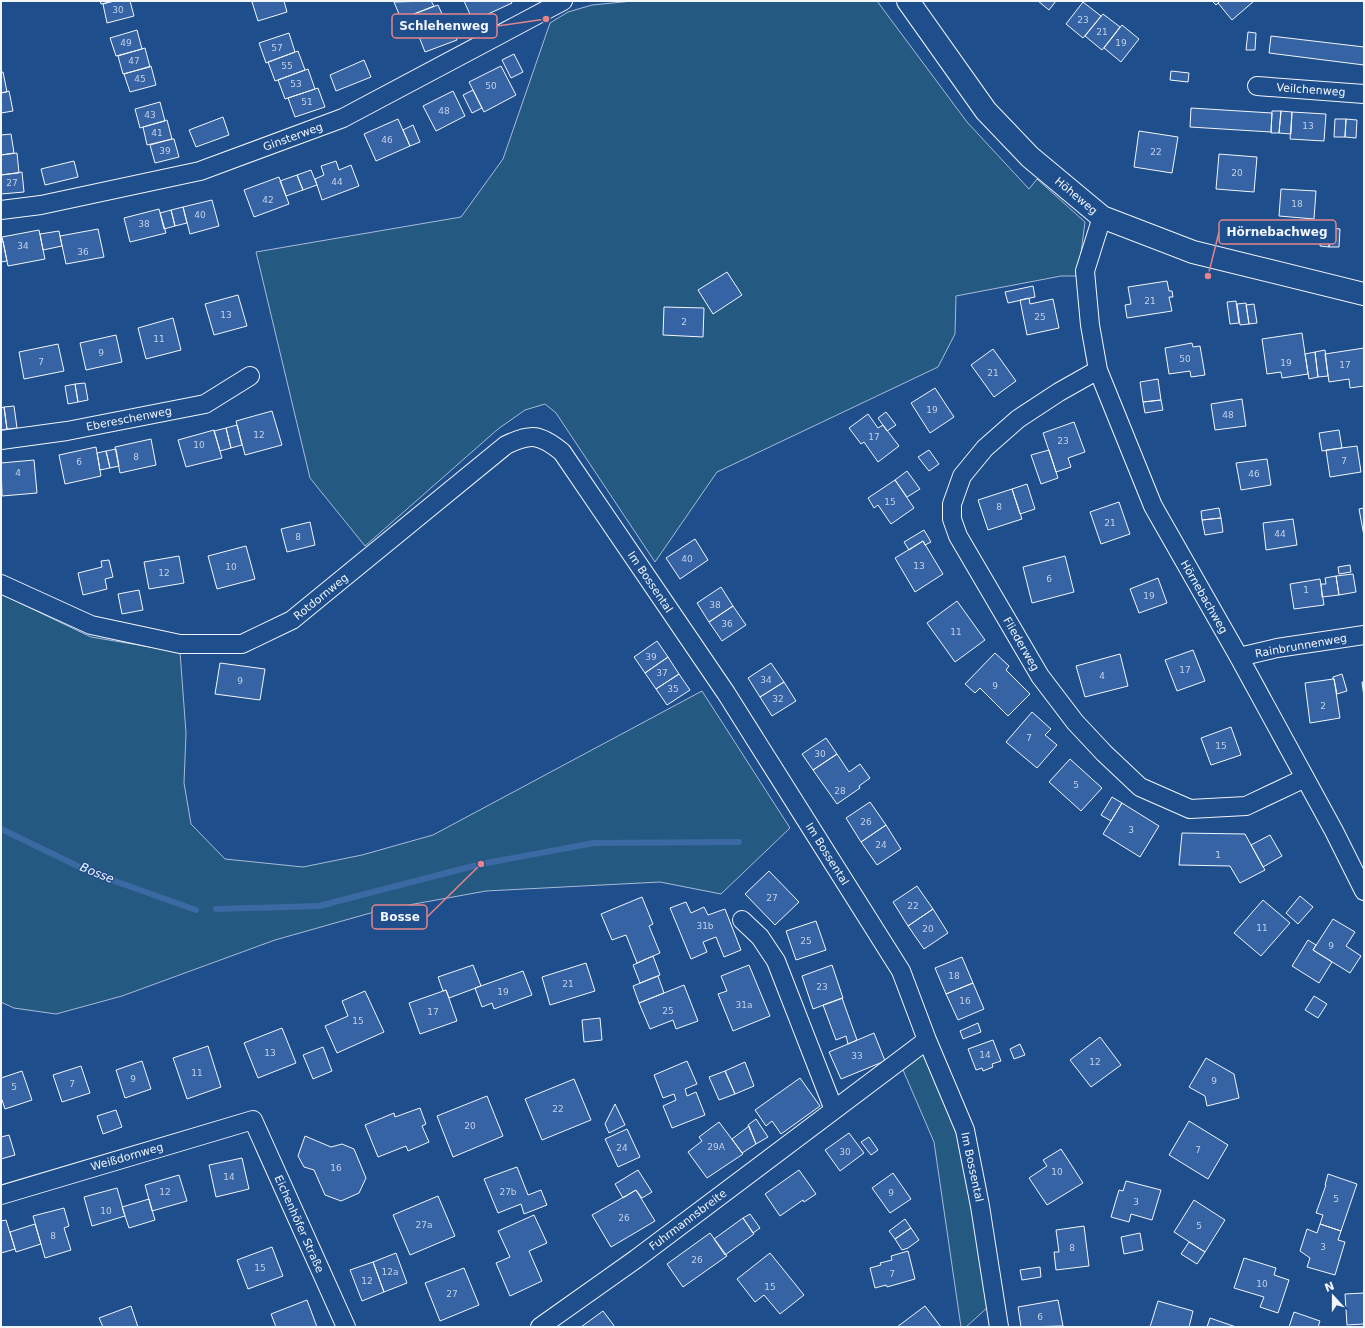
<svg xmlns="http://www.w3.org/2000/svg" width="1365" height="1328" viewBox="0 0 1365 1328" font-family="'DejaVu Sans',sans-serif">
<style>
.green{fill:#245a82;stroke:#a8bbd7}
.lines{fill:none;stroke-linecap:round;stroke-linejoin:round}
.stream{stroke:#3b69a3;stroke-width:6}
.building{fill:#3563a3;stroke:#f2f6ff}
.minor-casing{stroke:#f2f6ff;stroke-width:20}
.tertiary-casing{stroke:#f2f6ff;stroke-width:24}
.minor{stroke:#1f4e8c;stroke-width:18}
.tertiary{stroke:#1f4e8c;stroke-width:22}
.labels{text-anchor:middle;dominant-baseline:central;stroke-width:3;stroke-linejoin:round;paint-order:stroke}
.number-label{font-size:9px;fill:#c3d1e8}
.street-label{font-size:11px;fill:#f2f6ff;stroke:#1f4e8c}
.water-label{font-size:12px;font-style:italic;fill:#f2f6ff;stroke:#1f4e8c}
.leader{fill:none;stroke:#e38589;stroke-width:1.5}
.callout-dot{fill:#e38589;stroke:#1f4e8c;stroke-width:1.5}
.callout{fill:#1f4e8c;stroke:#e38589;stroke-width:1.5}
.callout-label{font-size:12px;text-anchor:middle;font-weight:bold;fill:#f2f6ff}
</style>
<rect width="100%" height="100%" fill="#1f4e8c"/>
<path class="green" d="M633 1H877L967 122 1029 189 1037 179 1085 222 1078 276H1061L956 296 955 334 938 367 717 472 655 562 556 413 545 404 525 410 498 429 365 546 310 478 256 252 461 217 503 159 550 23 568 12 592 5Z
M1 594 91 637 180 652 186 733 184 783 191 824 225 859 303 867 362 855 433 835 702 691 790 828 721 894 660 882 486 891 381 910 275 940 122 996 56 1014 14 1008 1 1002Z
M926 1043 963 1131 989 1306 966 1327H961L934 1142 900 1063Z"/>
<g class="lines">
<path class="stream" d="M1 829 92 873 196 910
M216 909 319 906 481 864 594 843 739 842"/>
</g>
<path class="building" d="M100 1H114L101 4Z
M114 1H130L134 16 107 23 103 4Z
M254 1H284L287 12 258 21 252 2Z
M431 1 434 6 401 19 394 2Z
M464 1H511L512 3 473 21Z
M1038 1H1056L1049 10Z
M1212 1H1220L1216 5Z
M1220 1H1254L1232 20 1218 3Z
M1083 2 1101 16 1083 38 1066 24Z
M438 5 446 23 414 36 406 17Z
M1103 14 1120 27 1102 50 1085 36Z
M450 22 457 40 425 52 418 34Z
M1122 25 1139 39 1121 62 1104 48Z
M137 30 142 49 116 56 110 38Z
M1248 32 1256 33 1255 50H1246Z
M289 33 295 52 266 63 259 43Z
M1271 36 1364 47V65L1269 53Z
M145 48 150 67 123 74 118 56Z
M298 51 305 70 275 81 268 62Z
M514 54 523 72 511 78 502 60Z
M364 60 371 77 336 91 330 75Z
M151 66 156 85 130 92 124 74Z
M501 66 516 95 484 112 469 82Z
M308 69 315 89 285 99 278 80Z
M1171 71 1189 73 1188 82 1170 80Z
M1 72H3L7 92 1 93Z
M318 88 325 107 295 117 288 98Z
M473 90 482 108 472 113 463 95Z
M9 91 13 111 1 113V93Z
M453 91 465 116 436 131 423 106Z
M160 102 165 121 140 128 135 109Z
M1191 108 1272 113 1271 132 1190 127Z
M1272 111H1281L1279 133H1271Z
M1281 111 1292 112 1291 134 1279 133Z
M1292 112 1326 114 1324 141 1290 139Z
M223 117 229 135 196 147 189 130Z
M398 119 410 146 376 161 364 134Z
M1335 119H1346L1345 137H1334Z
M1346 119 1357 120 1356 138 1345 137Z
M167 120 172 139 147 145 143 127Z
M413 125 420 142 410 146 403 130Z
M1139 131 1178 137 1172 173 1134 167Z
M11 134 14 153 1 155V135Z
M172 139H174L179 157 155 163 150 145Z
M17 153 19 173 1 175V155Z
M1219 154 1257 157 1254 192 1216 189Z
M74 161 78 177 45 185 41 169Z
M336 161 339 170 351 165 359 186 322 200 315 179 324 175 321 166Z
M311 170 317 185 303 190 297 175Z
M22 172 24 192 1 194V175Z
M297 175 303 190 286 196 280 181Z
M279 177 289 204 254 217 244 190Z
M1281 189 1316 191 1314 219 1279 216Z
M212 200 219 226 190 234 183 207Z
M183 207 187 223 175 226 171 210Z
M159 209 166 233 130 242 124 218Z
M171 210 175 226 164 229 160 213Z
M1321 228H1330L1329 247 1320 246Z
M1330 228 1340 229 1339 247H1329Z
M98 229 104 257 66 264 60 236Z
M39 230 45 259 8 266 2 237Z
M59 231 62 246 43 250 40 234Z
M3 241 7 261 1 262V242Z
M727 272 742 295 713 314 698 290Z
M1167 281 1169 291H1172L1173 297H1169L1172 311 1127 318 1125 305 1131 304 1128 287Z
M1033 286 1035 297 1008 303 1005 292Z
M238 295 247 326 214 335 205 304Z
M1029 298 1030 304 1053 299 1059 328 1027 335 1020 300Z
M1236 301 1239 323 1230 324 1227 302Z
M1246 303 1249 324 1240 325 1237 304Z
M1254 304 1257 323 1249 324 1246 305Z
M664 307 704 308 703 337 663 335Z
M173 318 181 350 146 359 138 328Z
M1302 333 1308 374 1282 378 1281 372 1267 374 1262 339Z
M116 335 122 362 86 370 80 343Z
M1192 343 1193 347 1200 346 1205 375 1191 377 1190 371 1169 374 1165 348Z
M58 344 64 371 24 379 19 352Z
M1364 348V386L1350 388 1349 379 1329 382 1325 354Z
M993 349 1016 381 994 397 971 365Z
M1325 350 1328 376 1318 377 1315 352Z
M1315 352 1318 377 1309 379 1305 354Z
M1158 379 1161 400 1143 402 1140 382Z
M85 383 88 400 78 402 75 384Z
M75 384 78 402 68 404 65 386Z
M935 388 954 417 930 433 911 403Z
M1242 399 1246 426 1215 430 1211 404Z
M1161 400 1163 410 1145 413 1143 402Z
M14 406 17 428 7 429 4 407Z
M4 407 7 429 1 430V408Z
M272 411 282 445 245 455 236 421Z
M886 412 896 425 887 431 878 418Z
M868 414 878 428 883 425 899 446 878 462 864 442 861 444 849 428Z
M1074 422 1085 452 1068 458 1071 467 1056 472 1043 433Z
M237 425 242 445 231 448 226 428Z
M226 428 231 448 220 451 214 431Z
M214 430 222 458 186 467 178 440Z
M1339 430 1342 448 1322 451 1319 433Z
M151 439 156 465 120 473 115 447Z
M1357 446 1361 472 1330 477 1326 450Z
M96 447 101 476 65 484 59 455Z
M116 449 119 466 110 468 106 451Z
M929 450 939 464 929 471 918 457Z
M1049 450 1058 478 1041 484 1031 455Z
M106 451 110 468 100 470 97 453Z
M1267 459 1271 485 1241 490 1236 463Z
M34 460 37 493 2 496 1 463Z
M907 471 920 489 907 497 895 480Z
M895 480 914 508 891 524 878 505 874 508 868 498Z
M1027 484 1035 509 1020 514 1012 489Z
M1012 489 1022 519 988 530 978 500Z
M1119 502 1130 534 1101 544 1090 512Z
M1219 508 1221 518 1202 520 1201 511Z
M1364 508V536L1359 509Z
M1221 518 1223 532 1205 535 1202 520Z
M1293 519 1297 545 1266 550 1263 523Z
M310 522 315 545 287 552 281 529Z
M924 530 931 542 925 545 923 541 909 550 904 542Z
M695 539 708 560 680 579 666 558Z
M923 541 943 574 915 592 895 558Z
M246 546 255 579 217 589 208 556Z
M179 556 184 583 149 589 144 562Z
M1065 556 1074 592 1032 603 1023 567Z
M109 560 113 577 105 579 107 589 83 595 78 573 102 567 101 561Z
M1350 565 1351 572 1339 574 1338 567Z
M1353 574 1356 592 1339 595 1336 576Z
M1336 576 1339 595 1322 597 1321 584H1326L1325 578Z
M1158 578 1167 603 1139 613 1130 589Z
M1320 579 1324 605 1294 609 1290 584Z
M721 587 733 606 709 622 697 603Z
M139 590 143 610 122 614 118 594Z
M957 601 985 640 955 662 927 623Z
M733 606 746 625 722 641 709 622Z
M657 641 668 657 645 673 634 657Z
M1193 650 1205 681 1177 691 1165 660Z
M995 653 1009 666 1006 670 1030 694 1008 716 980 688 975 693 965 684Z
M1120 654 1128 686 1085 697 1076 666Z
M668 657 679 674 656 689 645 673Z
M220 663 265 669 260 700 215 694Z
M771 663 784 682 760 697 748 678Z
M679 674 690 690 667 705 656 689Z
M1342 674 1347 691 1337 694 1334 679H1333V677Z
M1333 679H1334L1340 718 1310 723 1305 683Z
M784 682 796 701 772 716 760 697Z
M1362 682H1364V697Z
M1032 712 1051 729 1045 735 1057 745 1037 768 1006 742Z
M1231 727 1241 755 1211 765 1201 738Z
M826 738 837 754 813 770 802 754Z
M837 754 849 772 860 764 870 778 859 786 860 788 837 804 813 770Z
M1070 759 1102 788 1081 811 1049 782Z
M1112 797 1122 803 1111 821 1101 815Z
M870 802 886 825 861 842 846 818Z
M1122 803 1159 826 1140 857 1103 834Z
M886 825 901 849 877 865 861 842Z
M1182 833 1245 834 1265 870 1240 883 1230 866 1179 865Z
M1270 835 1282 856 1263 867 1251 845Z
M769 871 799 902 775 925 745 894Z
M917 886 933 909 908 926 893 902Z
M1300 896 1313 907 1298 924 1286 913Z
M642 897 653 924 649 926 660 953 637 963 626 935 612 940 601 914Z
M1263 900 1290 923 1261 956 1234 933Z
M686 902 691 913 704 907 708 915 725 909 741 950 724 957 716 937 703 942 707 952 691 959 670 908Z
M933 909 948 933 924 949 908 926Z
M1333 919 1355 932 1346 946 1361 956 1350 973 1313 950Z
M816 921 826 950 796 960 786 931Z
M1308 940 1316 945 1313 950 1332 962 1319 983 1292 966Z
M653 956 660 975 640 983 633 965Z
M962 957 973 983 946 994 935 968Z
M586 963 595 991 550 1005 542 977Z
M473 965 481 986 449 998 446 990 443 991 438 977Z
M749 965 770 1016 733 1031 718 994 727 991 721 976Z
M832 965 843 998 813 1009 802 976Z
M523 971 532 995 494 1009 492 1003 482 1007 475 988Z
M658 976 664 993 639 1003 633 986Z
M973 983 984 1009 958 1020 946 994Z
M684 985 698 1021 676 1029 673 1020 650 1029 639 1003Z
M446 990 457 1021 420 1034 409 1003Z
M365 991 384 1032 337 1053 325 1026 348 1016 342 1001Z
M1314 996 1327 1004 1318 1018 1305 1010Z
M842 998 857 1040 848 1044 846 1036 836 1040 823 1005Z
M600 1018 602 1040 584 1042 582 1020Z
M978 1023 981 1032 963 1039 960 1031Z
M282 1028 296 1063 258 1078 244 1043Z
M874 1033 885 1061 841 1079 829 1052Z
M1100 1037 1121 1065 1091 1087 1070 1060Z
M993 1040 1001 1061 992 1064 993 1067 983 1071 982 1068 976 1070 968 1049Z
M1020 1044 1025 1055 1014 1059 1010 1049Z
M208 1046 221 1087 187 1099 173 1058Z
M323 1047 332 1071 313 1079 303 1055Z
M1206 1058 1234 1074 1239 1098 1207 1106 1205 1096 1189 1087Z
M142 1061 151 1089 125 1098 116 1070Z
M687 1061 697 1084 685 1089 687 1096 696 1092 705 1115 672 1128 663 1106 676 1100 674 1094 663 1098 654 1075Z
M745 1062 754 1086 735 1094 725 1071Z
M81 1066 90 1093 62 1102 53 1075Z
M22 1071 32 1100 5 1109 1 1097V1078Z
M725 1071 735 1094 719 1100 709 1077Z
M800 1078 820 1106 781 1134 772 1121 766 1126 755 1110Z
M574 1079 591 1120 542 1140 525 1099Z
M487 1096 503 1136 453 1157 437 1116Z
M615 1104 625 1125 609 1133 605 1124Z
M420 1108 426 1124 422 1126 429 1142 408 1151 406 1146 378 1157 365 1125 394 1113 395 1117Z
M116 1110 122 1127 103 1134 97 1116Z
M756 1119 768 1137 756 1144 748 1125Z
M1189 1121 1228 1145 1208 1179 1169 1155Z
M719 1122 743 1154 707 1178 688 1152 702 1141 699 1137Z
M749 1126 756 1144 742 1153 732 1139Z
M627 1129 640 1157 618 1167 605 1139Z
M849 1133 864 1153 840 1171 825 1150Z
M9 1135 15 1155 1 1159V1137Z
M305 1136 331 1147 342 1144 354 1149 366 1178 359 1193 341 1201 325 1195 314 1170 304 1167 298 1156Z
M869 1137 878 1150 871 1155 861 1142Z
M1061 1149 1083 1183 1047 1205 1029 1178 1047 1166 1043 1160Z
M242 1158 249 1189 216 1197 209 1165Z
M517 1167 528 1195 541 1190 547 1205 524 1214 521 1204 498 1213 484 1179Z
M638 1170 652 1192 642 1198 636 1190 623 1198 615 1184Z
M799 1170 816 1194 804 1202 803 1200 780 1216 765 1194Z
M893 1173 911 1199 890 1213 872 1188Z
M1328 1174 1357 1184 1341 1231 1320 1224 1323 1215 1316 1213 1326 1185H1325Z
M179 1175 187 1201 152 1211 145 1185Z
M1126 1181 1161 1190 1152 1220 1131 1214 1129 1222 1111 1217 1119 1190 1123 1191Z
M117 1188 125 1216 92 1226 84 1197Z
M636 1190 655 1221 611 1247 592 1215Z
M438 1196 455 1236 410 1255 393 1215Z
M149 1199 155 1220 129 1228 122 1207Z
M1194 1200 1225 1220 1205 1252 1174 1232Z
M64 1208 69 1226 64 1228 71 1250 45 1258 33 1216Z
M750 1214 760 1228 753 1233 743 1218Z
M534 1215 547 1243 529 1251 542 1281 510 1296 496 1263 510 1257 498 1231Z
M743 1218 754 1234 725 1255 714 1239Z
M905 1219 911 1228 895 1239 889 1231Z
M6 1220 15 1249 1 1253V1221Z
M35 1224 41 1244 16 1252 10 1232Z
M1320 1224 1341 1231 1338 1240 1345 1242 1335 1275 1307 1267 1310 1258 1300 1251 1307 1229 1317 1233Z
M1084 1226 1089 1266 1056 1270 1054 1252H1059L1056 1230Z
M911 1228 919 1240 908 1248 902 1250 895 1239Z
M710 1233 727 1256 683 1287 667 1264Z
M1140 1233 1143 1250 1124 1254 1121 1237Z
M1189 1242 1205 1252 1197 1264 1181 1254Z
M272 1247 283 1276 248 1289 237 1260Z
M908 1251 915 1279 887 1287 886 1285 875 1288 870 1268 881 1265 880 1263 892 1260 891 1256Z
M396 1253 407 1283 384 1292 373 1262Z
M770 1253 804 1295 780 1314 764 1295 755 1302 737 1279Z
M1244 1258 1276 1268 1274 1275 1289 1280 1278 1313 1260 1307 1264 1297 1234 1288Z
M373 1262 384 1292 362 1301 350 1270Z
M1040 1267 1041 1277 1022 1280 1020 1270Z
M464 1268 479 1305 440 1321 425 1283Z
M1364 1293V1324L1347 1325 1345 1294Z
M307 1300 317 1327H276L271 1314Z
M1058 1300 1063 1326 1021 1327 1018 1307Z
M1158 1301 1193 1311 1189 1327H1150Z
M131 1306 138 1327H103L99 1318Z
M925 1306 941 1327H897Z
M603 1311 615 1327H581Z
M1294 1312 1320 1321 1318 1327H1289Z
M1210 1318 1236 1327H1207Z"/>
<g class="lines">
<g class="minor-casing">
<path id="minor" d="M1257 86 1364 94
M1 210 41 205 200 171 343 118 563 1
M1102 217 1085 271 1090 325 1098 370 1153 506 1239 657 1334 831 1364 891
M1098 370 1059 392 1018 419 985 448 962 476 952 504V519L958 536 1040 676 1075 722 1104 753 1140 787 1190 809 1246 806 1305 778
M1 440 67 431 205 404 250 376
M1 584 91 625 180 644H242L292 620 506 445C531 433 540 434 562 452L726 693 901 971 927 1040 965 1130 980 1206 999 1327
M1239 657 1277 648 1364 635
M742 920 760 937 776 961 834 1110
M1 1195 253 1120 346 1327
M540 1327 636 1259 927 1040"/>
</g>
<g class="tertiary-casing">
<path id="tertiary" d="M908 1 986 111 1030 157 1102 217 1193 252 1364 294"/>
</g>
<use href="#minor" class="minor"/>
<use href="#tertiary" class="tertiary"/>
</g>
<g class="labels">
<g class="number-label">
<text x="118" y="10">30</text>
<text x="1083" y="20">23</text>
<text x="1102" y="32">21</text>
<text x="126" y="43">49</text>
<text x="1121" y="43">19</text>
<text x="277" y="48">57</text>
<text x="134" y="61">47</text>
<text x="287" y="66">55</text>
<text x="140" y="79">45</text>
<text x="296" y="84">53</text>
<text x="491" y="86">50</text>
<text x="307" y="102">51</text>
<text x="444" y="111">48</text>
<text x="150" y="115">43</text>
<text x="1308" y="126">13</text>
<text x="157" y="133">41</text>
<text x="387" y="140">46</text>
<text x="165" y="151">39</text>
<text x="1156" y="152">22</text>
<text x="1237" y="173">20</text>
<text x="337" y="182">44</text>
<text x="12" y="183">27</text>
<text x="268" y="200">42</text>
<text x="1297" y="204">18</text>
<text x="200" y="215">40</text>
<text x="144" y="224">38</text>
<text x="23" y="246">34</text>
<text x="83" y="252">36</text>
<text x="1150" y="301">21</text>
<text x="226" y="315">13</text>
<text x="1040" y="317">25</text>
<text x="684" y="322">2</text>
<text x="159" y="339">11</text>
<text x="101" y="353">9</text>
<text x="1185" y="359">50</text>
<text x="41" y="362">7</text>
<text x="1286" y="363">19</text>
<text x="1345" y="365">17</text>
<text x="993" y="373">21</text>
<text x="932" y="410">19</text>
<text x="1228" y="415">48</text>
<text x="259" y="435">12</text>
<text x="874" y="437">17</text>
<text x="1063" y="441">23</text>
<text x="199" y="445">10</text>
<text x="136" y="457">8</text>
<text x="1344" y="461">7</text>
<text x="79" y="462">6</text>
<text x="18" y="473">4</text>
<text x="1254" y="474">46</text>
<text x="890" y="502">15</text>
<text x="999" y="507">8</text>
<text x="1110" y="523">21</text>
<text x="1280" y="534">44</text>
<text x="298" y="537">8</text>
<text x="687" y="559">40</text>
<text x="919" y="566">13</text>
<text x="231" y="567">10</text>
<text x="164" y="573">12</text>
<text x="1049" y="579">6</text>
<text x="1306" y="590">1</text>
<text x="1149" y="596">19</text>
<text x="715" y="605">38</text>
<text x="727" y="624">36</text>
<text x="956" y="632">11</text>
<text x="651" y="657">39</text>
<text x="1185" y="670">17</text>
<text x="662" y="673">37</text>
<text x="1102" y="676">4</text>
<text x="766" y="680">34</text>
<text x="240" y="681">9</text>
<text x="995" y="686">9</text>
<text x="673" y="689">35</text>
<text x="778" y="699">32</text>
<text x="1323" y="706">2</text>
<text x="1029" y="738">7</text>
<text x="1221" y="746">15</text>
<text x="820" y="754">30</text>
<text x="1076" y="785">5</text>
<text x="840" y="791">28</text>
<text x="866" y="822">26</text>
<text x="1131" y="830">3</text>
<text x="881" y="845">24</text>
<text x="1218" y="855">1</text>
<text x="772" y="898">27</text>
<text x="913" y="906">22</text>
<text x="705" y="926">31b</text>
<text x="1262" y="928">11</text>
<text x="928" y="929">20</text>
<text x="806" y="941">25</text>
<text x="1331" y="946">9</text>
<text x="954" y="976">18</text>
<text x="568" y="984">21</text>
<text x="822" y="987">23</text>
<text x="503" y="992">19</text>
<text x="965" y="1001">16</text>
<text x="744" y="1005">31a</text>
<text x="668" y="1011">25</text>
<text x="433" y="1012">17</text>
<text x="358" y="1021">15</text>
<text x="270" y="1053">13</text>
<text x="985" y="1055">14</text>
<text x="857" y="1056">33</text>
<text x="1095" y="1062">12</text>
<text x="197" y="1073">11</text>
<text x="133" y="1079">9</text>
<text x="1214" y="1081">9</text>
<text x="72" y="1084">7</text>
<text x="14" y="1087">5</text>
<text x="558" y="1109">22</text>
<text x="470" y="1126">20</text>
<text x="716" y="1147">29A</text>
<text x="622" y="1148">24</text>
<text x="1198" y="1150">7</text>
<text x="845" y="1152">30</text>
<text x="336" y="1168">16</text>
<text x="1057" y="1172">10</text>
<text x="229" y="1177">14</text>
<text x="165" y="1192">12</text>
<text x="508" y="1192">27b</text>
<text x="891" y="1193">9</text>
<text x="1336" y="1199">5</text>
<text x="1136" y="1202">3</text>
<text x="106" y="1211">10</text>
<text x="624" y="1218">26</text>
<text x="424" y="1225">27a</text>
<text x="1199" y="1226">5</text>
<text x="53" y="1236">8</text>
<text x="1323" y="1247">3</text>
<text x="1072" y="1248">8</text>
<text x="697" y="1260">26</text>
<text x="260" y="1268">15</text>
<text x="390" y="1272">12a</text>
<text x="892" y="1274">7</text>
<text x="367" y="1281">12</text>
<text x="1262" y="1284">10</text>
<text x="770" y="1287">15</text>
<text x="452" y="1294">27</text>
<text x="1040" y="1317">6</text>
</g>
<g class="street-label">
<text transform="translate(1311 90) rotate(4)">Veilchenweg</text>
<text transform="translate(293 137) rotate(-20)">Ginsterweg</text>
<text transform="translate(1076 196) rotate(40)">Höheweg</text>
<text transform="translate(129 419) rotate(-11)">Ebereschenweg</text>
<text transform="translate(650 582) rotate(56)">Im Bossental</text>
<text transform="translate(321 597) rotate(-39)">Rotdornweg</text>
<text transform="translate(1204 597) rotate(60)">Hörnebachweg</text>
<text transform="translate(1021 644) rotate(60)">Fliederweg</text>
<text transform="translate(1301 646) rotate(-10)">Rainbrunnenweg</text>
<text transform="translate(827 854) rotate(58)">Im Bossental</text>
<text transform="translate(127 1157) rotate(-16)">Weißdornweg</text>
<text transform="translate(972 1167) rotate(78)">Im Bossental</text>
<text transform="translate(688 1220) rotate(-37)">Fuhrmannsbreite</text>
<text transform="translate(299 1224) rotate(66)">Eichenhöfer Straße</text>
</g>
<g class="water-label">
<text transform="translate(97 873) rotate(22)">Bosse</text>
</g>
</g>
<path class="leader" d="M546 19L497 26M1208 276L1219 232M481 864L427 917"/>
<g class="callout-dot">
<circle cx="546" cy="19" r="4"/>
<circle cx="1208" cy="276" r="4"/>
<circle cx="481" cy="864" r="4"/>
</g>
<g class="callout">
<rect x="392" y="14" width="105" height="24" rx="4"/>
<rect x="1219" y="220" width="117" height="24" rx="4"/>
<rect x="372" y="905" width="55" height="24" rx="4"/>
</g>
<g class="callout-label">
<text x="444" y="30">Schlehenweg</text>
<text x="1277" y="236">Hörnebachweg</text>
<text x="400" y="921">Bosse</text>
</g>
<rect width="1365" height="1328" fill="none" stroke="#f2f6ff" stroke-width="4"/>
<g transform="translate(1333 1296) rotate(339)" stroke="#1f4e8c" stroke-width="3" paint-order="stroke">
<path d="M0-3L7 15L0 10L-7 15Z" fill="#f2f6ff"/>
<text y="-6" font-size="11" font-weight="bold" text-anchor="middle" fill="#f2f6ff">N</text>
</g>
</svg>
